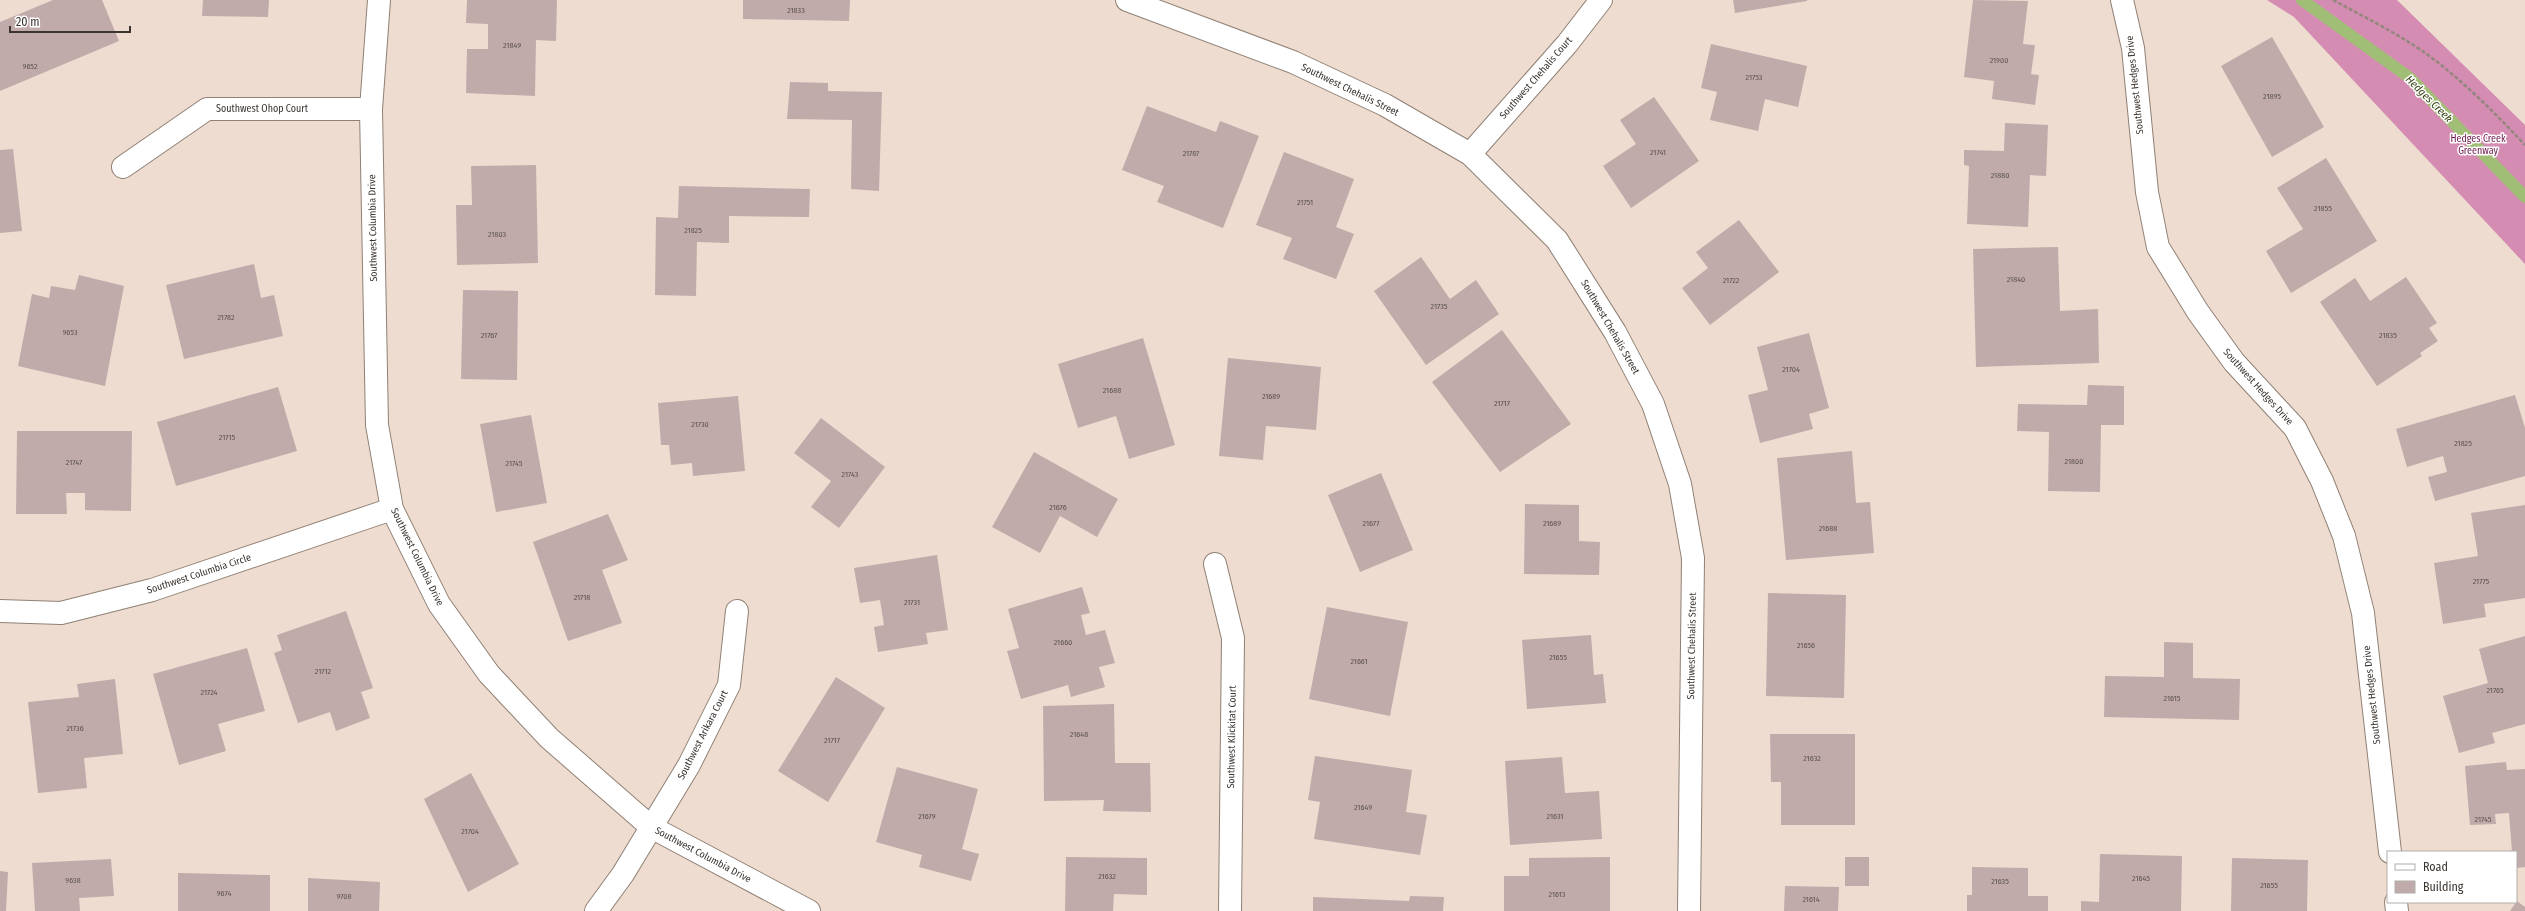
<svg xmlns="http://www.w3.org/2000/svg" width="2525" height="911" viewBox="0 0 2525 911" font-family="'Fira Sans Condensed',sans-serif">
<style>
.forest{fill:#d58cb2}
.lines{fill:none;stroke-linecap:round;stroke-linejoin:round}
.stream{stroke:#a1be77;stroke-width:12}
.building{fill:#c1abaa}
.minor-casing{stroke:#908075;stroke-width:24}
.path{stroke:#92867d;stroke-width:2.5;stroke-dasharray:4 2;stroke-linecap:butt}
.minor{stroke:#fff;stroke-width:22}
.labels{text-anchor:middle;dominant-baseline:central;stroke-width:3;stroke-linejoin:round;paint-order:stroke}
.number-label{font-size:8px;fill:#5c524e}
.street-label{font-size:10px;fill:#3b342f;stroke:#fff}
.park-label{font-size:10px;fill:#6d184d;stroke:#fff}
.water-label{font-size:11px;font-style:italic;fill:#31430f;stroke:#fff}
</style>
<rect width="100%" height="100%" fill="#eddccf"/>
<path class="forest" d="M2267 0H2397L2525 125V264L2294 17Z"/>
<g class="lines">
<path class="stream" d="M2302 0 2410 78 2525 197"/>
</g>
<path class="building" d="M53 0H102L119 41 0 91V22Z
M203 0H269L268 17 202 16Z
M467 0H557L556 41 536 40 535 96 466 93 467 49H488V24L466 23Z
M743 0H850L849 21 743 19Z
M1733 0H1807V1L1735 13Z
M1973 0 2028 1 2023 44 2035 45 2031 74 2039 75 2035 105 1992 99 1994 81 1964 77Z
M2272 37 2324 127 2272 157 2221 66Z
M1711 44 1807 66 1798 107 1765 99 1758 131 1710 120 1717 92 1701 88Z
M790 82 828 83V91L882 92 879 191 851 189 852 120 787 119Z
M1654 97 1699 161 1631 208 1603 166 1636 144 1620 120Z
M1147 106 1216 132 1220 121 1259 136 1223 228 1157 202 1164 186 1122 170Z
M2005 123 2048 125 2046 176 2030 175 2028 227 1967 224 1969 166 1964 165V150L2004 151Z
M13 149 22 231 0 233V150Z
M1284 152 1354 179 1336 227 1354 234 1336 279 1283 259 1292 238 1256 225Z
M2326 158 2377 241 2291 293 2266 251 2303 229 2277 188Z
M536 165 538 263 457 265 456 205H472L471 166Z
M679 186 810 189 809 217 729 216V243L697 242 696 296 655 295 656 217 678 218Z
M1739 220 1779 272 1710 325 1682 288 1708 268 1696 252Z
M2058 247 2060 311 2098 309 2099 363 1976 367 1973 249Z
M1421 257 1450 299 1476 280 1499 314 1426 365 1374 291Z
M254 264 261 298 274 295 283 336 184 359 166 285Z
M79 275 124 286 105 386 18 366 32 294 49 298 51 286 75 290Z
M2406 277 2437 323 2429 328 2438 341 2420 353 2422 356 2377 386 2320 302 2355 278 2370 301Z
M463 290 518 291 517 380 461 379Z
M1502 330 1571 424 1500 472 1432 382Z
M1809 333 1829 408 1809 414 1813 429 1760 443 1748 395 1768 390 1757 347Z
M1143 338 1175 445 1129 459 1116 416 1078 428 1058 364Z
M1228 358 1321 367 1316 430 1266 426 1263 460 1219 456Z
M2088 385 2124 386V425H2101L2100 492 2048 491 2049 432 2017 431 2018 404 2087 405Z
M278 387 297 451 176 486 157 422Z
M2515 395 2525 428V476L2435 501 2428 477 2447 472 2443 456 2407 467 2396 429Z
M738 396 745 471 693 476 692 463 671 465 669 445H661L658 403Z
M531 415 547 503 496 512 480 424Z
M821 418 885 467 839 528 811 507 831 481 794 453Z
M17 431H132L131 511 85 510V493H66L67 514H16Z
M1852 451 1856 503 1870 502 1874 553 1786 560 1777 458Z
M1034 452 1118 499 1097 537 1060 516 1040 553 992 527Z
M1381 473 1413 550 1360 572 1328 495Z
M1525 504 1579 505V541L1600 542 1599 575 1524 574Z
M2525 505V598L2484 604 2486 617 2443 624 2434 563 2478 556 2471 513Z
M608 514 628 560 602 570 622 623 568 641 533 542Z
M937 555 948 630 926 633 928 644 878 652 874 627 884 625 880 600 860 603 854 568Z
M1082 587 1090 613 1081 615 1086 635 1105 630 1115 663 1099 667 1105 687 1071 697 1068 685 1021 699 1007 651 1019 648 1008 609Z
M1768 593 1846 595 1844 698 1766 696Z
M1327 607 1408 622 1390 716 1309 699Z
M346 611 373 688 361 692 370 718 336 731 330 712 298 723 274 653 282 650 277 635Z
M1591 635 1594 675 1603 674 1606 703 1527 709 1522 640Z
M2525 636V724L2492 733 2495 743 2459 753 2443 696 2488 683 2479 649Z
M2164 642 2193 643V678L2240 679 2239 720 2104 717 2105 676 2164 677Z
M247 648 265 711 218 724 226 751 179 765 153 674Z
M836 677 885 708 828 802 778 771Z
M115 679 123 754 84 758 87 788 38 793 28 702 79 697 77 684Z
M1114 704 1115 763H1150L1151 812 1103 811 1104 800 1044 801 1043 706Z
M1770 734H1855V825H1781V782H1771Z
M1315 756 1412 770 1406 812 1427 815 1420 855 1314 839 1320 802 1308 800Z
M1562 757 1565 793 1599 791 1602 839 1510 845 1505 761Z
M2506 762 2507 770 2525 769V867L2516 868V852H2512L2509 813 2495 814 2496 824 2470 825 2465 766Z
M897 767 978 789 962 849 979 854 971 881 919 867 922 855 876 842Z
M471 773 519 864 468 892 424 799Z
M2100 854 2182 856 2181 911H2081V901L2099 902Z
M1066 857 1147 858V895L1114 894 1113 911H1065Z
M1610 857V911H1504V876H1529V858Z
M1845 857H1869V886H1845Z
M2232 858 2308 860 2307 911H2231Z
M111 859 114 896 79 898 80 911H35L32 863Z
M1972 867 2028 868V896H2048V911H1967V895H1972Z
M0 871 8 872 6 911H0Z
M178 873 270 875V911H178Z
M308 878 380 882 379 911H308Z
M1785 886 1839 887 1838 911H1784Z
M1410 896 1444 897 1443 911H1313V897L1409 901Z
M2517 901 2525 907V911H2510Z"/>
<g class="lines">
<g class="minor-casing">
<path id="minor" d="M379 0 371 109 377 425 392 509 439 604 489 674 549 738 651 827 809 911
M1127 0 1293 62 1385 105 1470 154 1557 240 1615 332 1653 404 1680 484 1693 558 1689 911
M2122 0 2133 48 2147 192 2158 247 2198 312 2234 362 2295 428 2322 481 2344 536 2363 613 2390 852
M1470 154 1567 44 1601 0
M123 167 207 109H371
M1215 564 1233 638 1230 911
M0 611 61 613 152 590 392 509
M2396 902 2397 911
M596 911 623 874 689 765 729 685 737 611"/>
</g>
<path class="path" d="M2333 0C2368 19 2405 37 2436 61 2468 86 2497 115 2525 145"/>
<use href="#minor" class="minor"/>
</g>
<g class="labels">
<g class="number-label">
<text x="796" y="10">21833</text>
<text x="512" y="45">21849</text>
<text x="1999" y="60">21900</text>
<text x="30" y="66">9652</text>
<text x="1754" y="77">21753</text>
<text x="2272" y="96">21895</text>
<text x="1658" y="152">21741</text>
<text x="1191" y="153">21787</text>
<text x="2000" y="175">21880</text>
<text x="1305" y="202">21751</text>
<text x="2323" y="208">21855</text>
<text x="693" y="230">21825</text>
<text x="497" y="234">21803</text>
<text x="2016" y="279">21840</text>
<text x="1731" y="280">21722</text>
<text x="1439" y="306">21735</text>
<text x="226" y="317">21782</text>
<text x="70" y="332">9653</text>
<text x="489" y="335">21767</text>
<text x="2388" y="335">21835</text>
<text x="1791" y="369">21704</text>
<text x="1112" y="390">21688</text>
<text x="1271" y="396">21689</text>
<text x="1502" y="403">21717</text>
<text x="700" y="424">21730</text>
<text x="227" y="437">21715</text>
<text x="2463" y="443">21825</text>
<text x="2074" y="461">21800</text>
<text x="74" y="462">21747</text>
<text x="514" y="463">21745</text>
<text x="850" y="474">21743</text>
<text x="1058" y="507">21676</text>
<text x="1371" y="523">21677</text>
<text x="1552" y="523">21689</text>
<text x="1828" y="528">21688</text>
<text x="2481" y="581">21775</text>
<text x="582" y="597">21718</text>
<text x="912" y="602">21731</text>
<text x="1063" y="642">21660</text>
<text x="1806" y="645">21656</text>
<text x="1558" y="657">21655</text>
<text x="1359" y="661">21661</text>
<text x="323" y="671">21712</text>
<text x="2495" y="690">21765</text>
<text x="209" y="692">21724</text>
<text x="2172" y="698">21615</text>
<text x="75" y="728">21736</text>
<text x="1079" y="734">21648</text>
<text x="832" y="740">21717</text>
<text x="1812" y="758">21632</text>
<text x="1363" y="807">21649</text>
<text x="927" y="816">21679</text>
<text x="1555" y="816">21631</text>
<text x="2483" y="819">21745</text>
<text x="470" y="831">21704</text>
<text x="1107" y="876">21632</text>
<text x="2141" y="878">21645</text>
<text x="73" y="880">9638</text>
<text x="2000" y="881">21635</text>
<text x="2269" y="885">21655</text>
<text x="224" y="893">9674</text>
<text x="1557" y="894">21613</text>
<text x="344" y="896">9708</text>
<text x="1811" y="899">21614</text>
</g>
<g class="street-label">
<text transform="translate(1536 78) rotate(-49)">Southwest Chehalis Court</text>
<text transform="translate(2135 85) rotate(-96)">Southwest Hedges Drive</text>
<text transform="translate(1350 90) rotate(26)">Southwest Chehalis Street</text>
<text x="262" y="109">Southwest Ohop Court</text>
<text transform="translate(373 228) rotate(-91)">Southwest Columbia Drive</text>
<text transform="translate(1610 327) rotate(60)">Southwest Chehalis Street</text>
<text transform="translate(2258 387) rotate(48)">Southwest Hedges Drive</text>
<text transform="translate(417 557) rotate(64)">Southwest Columbia Drive</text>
<text transform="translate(199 574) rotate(-18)">Southwest Columbia Circle</text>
<text transform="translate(1692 646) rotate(-89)">Southwest Chehalis Street</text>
<text transform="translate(2372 695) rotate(-96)">Southwest Hedges Drive</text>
<text transform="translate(703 735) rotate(-63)">Southwest Arikara Court</text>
<text transform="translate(1232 737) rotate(-89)">Southwest Klickitat Court</text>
<text transform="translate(703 855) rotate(28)">Southwest Columbia Drive</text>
</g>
<g class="park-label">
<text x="2478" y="139">Hedges Creek<tspan x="2478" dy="12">Greenway</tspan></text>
</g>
<g class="water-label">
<text transform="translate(2429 99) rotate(45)">Hedges Creek</text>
</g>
</g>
<rect x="2387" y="851" width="130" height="52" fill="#ffffff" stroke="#b1aeac"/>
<rect x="2395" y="864" width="20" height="6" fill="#ffffff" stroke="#b1aeac"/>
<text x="2423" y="871" font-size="12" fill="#3b342f">Road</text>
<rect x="2395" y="881" width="20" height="12" fill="#c1abaa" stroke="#b1aeac"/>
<text x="2423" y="891" font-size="12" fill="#3b342f">Building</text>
<path d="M10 26v6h120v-6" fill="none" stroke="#3b342f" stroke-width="2"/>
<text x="16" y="26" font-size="12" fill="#3b342f" stroke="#ffffff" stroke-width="3" paint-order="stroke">20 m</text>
</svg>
